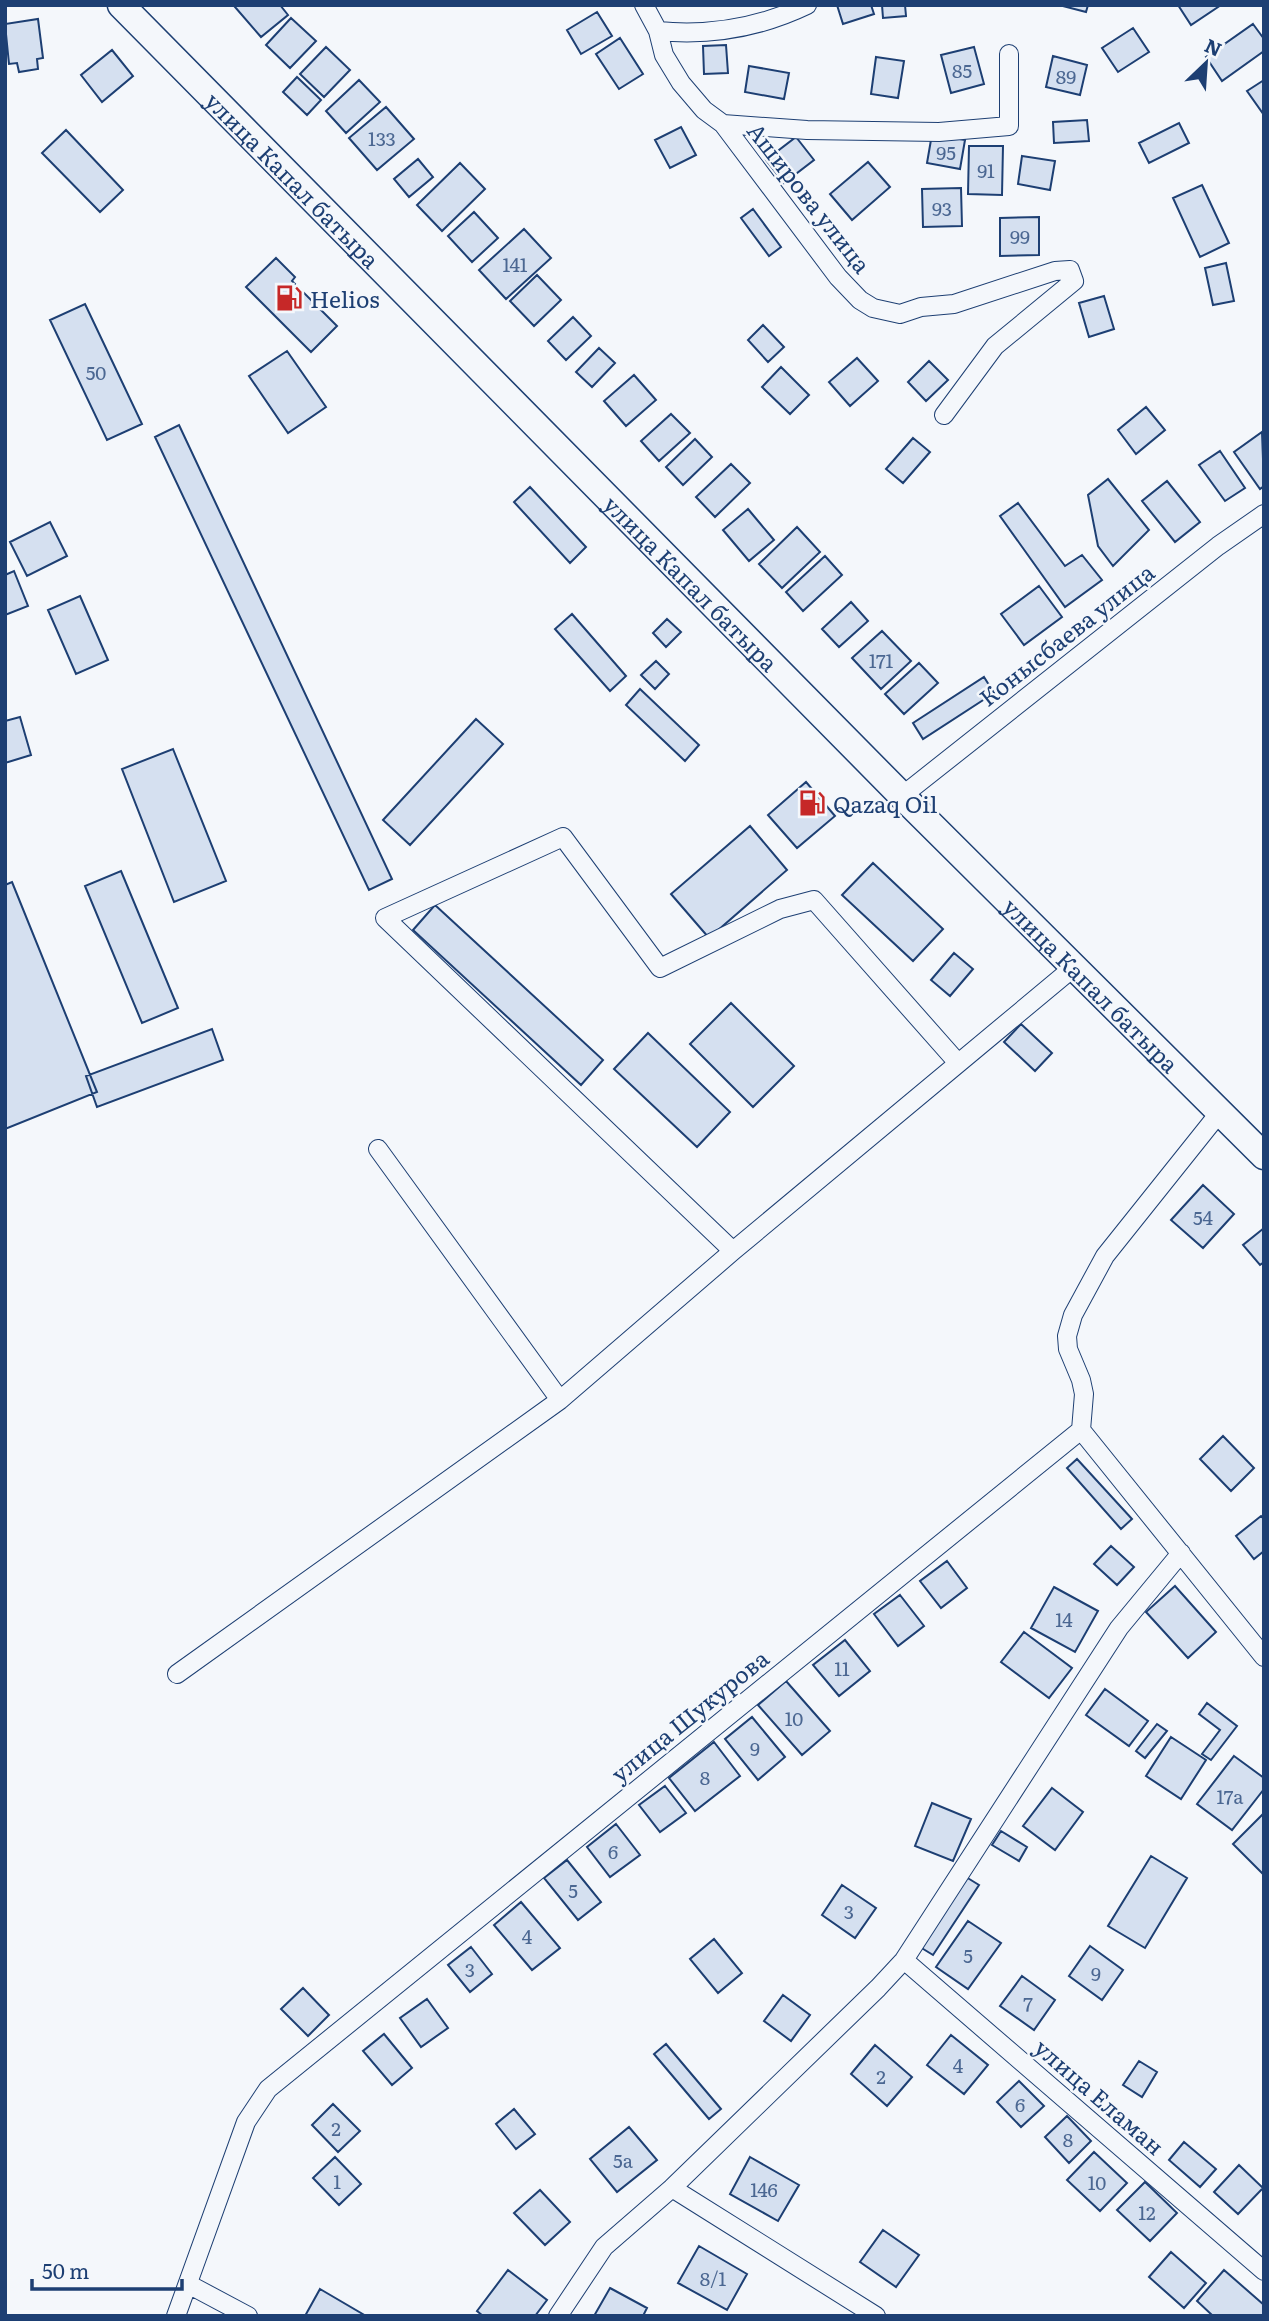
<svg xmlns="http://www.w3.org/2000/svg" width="1269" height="2321" viewBox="0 0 1269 2321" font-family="Literata,serif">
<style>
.building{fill:#d5e0f0;stroke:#1d3f73;stroke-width:2}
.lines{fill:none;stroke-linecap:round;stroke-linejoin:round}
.minor-casing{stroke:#1d3f73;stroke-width:20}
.secondary-casing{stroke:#1d3f73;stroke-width:29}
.minor{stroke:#f4f7fb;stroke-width:18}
.secondary{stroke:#f4f7fb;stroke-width:26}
.labels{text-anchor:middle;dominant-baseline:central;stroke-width:5;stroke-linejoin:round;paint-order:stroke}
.number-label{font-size:19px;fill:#4b6792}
.street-label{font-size:23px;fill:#1d3f73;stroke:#f4f7fb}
.poi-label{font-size:23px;fill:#1d3f73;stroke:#f4f7fb;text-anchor:start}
</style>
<rect width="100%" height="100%" fill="#f4f7fb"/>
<path class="building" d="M237 5H280L288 15 261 37 235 7Z
M837 5H871L874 14 843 24Z
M882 5H905L906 16 883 18Z
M1059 5H1088L1086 12Z
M1178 5H1221L1191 25Z
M597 12 612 36 581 54 567 30Z
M291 18 316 41 290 68 266 45Z
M38 19 43 58 37 59 38 69 19 72 17 63 9 64 5 24Z
M1253 24 1264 39V51L1222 81 1206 57Z
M1133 28 1149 52 1118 72 1102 48Z
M620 38 643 74 619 89 596 54Z
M726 45 728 73 704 74 703 46Z
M326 47 350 70 324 97 300 74Z
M974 47 984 84 951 93 941 55Z
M112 50 133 76 102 102 81 75Z
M1053 56 1087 65 1080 95 1046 87Z
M876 57 904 61 898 98 871 94Z
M749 66 789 73 784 99 745 92Z
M297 77 321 100 307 115 283 92Z
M359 80 380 102 346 133 326 111Z
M1264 80V115L1247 91Z
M386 107 414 139 377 170 349 138Z
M1087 120 1089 141 1054 143 1053 122Z
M1179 123 1189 143 1149 163 1139 143Z
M681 127 696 155 670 168 655 140Z
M66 130 123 190 100 212 42 153Z
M932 134 965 140 960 169 927 163Z
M796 137 814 160 784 183 766 160Z
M969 146H1003L1002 195 968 194Z
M1022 156 1055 161 1050 190 1018 184Z
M418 159 433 177 409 197 394 179Z
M868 162 890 187 852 220 830 194Z
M460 163 485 189 442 231 417 205Z
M1202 185 1229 243 1200 257 1173 198Z
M961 188 962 226 923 227 922 189Z
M753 209 781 247 769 256 741 218Z
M474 212 498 238 472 262 448 236Z
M1039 217V255L1000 256V218Z
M524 229 551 258 506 299 479 270Z
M276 258 295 277 292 281 337 326 311 352 246 287Z
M1226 263 1234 301 1213 305 1205 268Z
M537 275 561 300 534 326 510 301Z
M1104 296 1114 329 1089 337 1079 303Z
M85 304 142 424 107 440 50 320Z
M573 317 591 336 566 360 548 341Z
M763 325 784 347 768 362 748 340Z
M599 348 615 363 592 387 576 372Z
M287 351 326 407 288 433 249 376Z
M857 358 878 381 850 406 829 382Z
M929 361 948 380 926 401 908 382Z
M781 367 809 395 790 414 762 387Z
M634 375 656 400 626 426 604 401Z
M1146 407 1165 430 1136 454 1118 430Z
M671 414 690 433 659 461 641 441Z
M179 425 392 879 369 890 155 437Z
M1262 432 1264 486 1260 489 1234 452Z
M913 438 930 452 903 483 886 469Z
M695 439 712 457 683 485 666 467Z
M1220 451 1245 488 1225 501 1199 465Z
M731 464 750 483 715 517 696 497Z
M1108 479 1149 530 1113 566 1098 546 1088 495Z
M1167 481 1200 522 1175 542 1142 501Z
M530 487 586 547 570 563 514 502Z
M1018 503 1065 566 1082 555 1102 580 1065 607 1000 516Z
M748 509 774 540 749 561 723 530Z
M50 522 67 556 27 576 10 542Z
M797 527 820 552 782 588 759 564Z
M825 556 842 575 803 611 786 592Z
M14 571 28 606 5 615V575Z
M1039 586 1062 617 1024 645 1001 614Z
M80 596 108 660 76 674 48 610Z
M851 602 868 621 839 647 822 629Z
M572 614 626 676 610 691 555 629Z
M667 619 681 632 666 647 653 633Z
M882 631 911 661 881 689 852 658Z
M656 661 669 674 655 689 641 675Z
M919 663 938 683 904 714 885 694Z
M984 677 994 693 923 739 913 723Z
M640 689 699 745 685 761 626 705Z
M20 717 31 755 5 763V721Z
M476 719 503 744 410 845 383 820Z
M173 749 226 881 174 902 122 769Z
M806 782 835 816 797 848 768 815Z
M750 826 787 870 709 938 671 894Z
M873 863 943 929 913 961 842 895Z
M121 871 178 1008 142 1023 85 886Z
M12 882 97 1092 5 1129V885Z
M435 905 603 1060 581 1085 413 930Z
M954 953 973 969 950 996 931 980Z
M731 1003 794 1066 753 1107 690 1044Z
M1021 1024 1052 1053 1035 1071 1004 1042Z
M212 1029 223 1060 97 1107 86 1076Z
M648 1033 730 1112 697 1147 614 1069Z
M1203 1185 1234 1214 1203 1248 1171 1220Z
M1264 1228V1262L1260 1265 1243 1245Z
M1223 1436 1254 1468 1231 1491 1200 1459Z
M1077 1459 1132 1519 1121 1529 1067 1468Z
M1261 1516 1264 1519V1551L1254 1559 1236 1536Z
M1111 1546 1134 1567 1117 1585 1094 1564Z
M947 1561 967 1588 941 1608 920 1581Z
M1175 1586 1216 1632 1188 1658 1146 1612Z
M1054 1587 1098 1611 1075 1652 1031 1628Z
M900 1595 924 1626 898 1646 874 1614Z
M1024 1632 1072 1668 1049 1698 1001 1662Z
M845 1640 870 1671 839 1696 813 1665Z
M786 1681 830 1731 802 1755 758 1705Z
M1105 1689 1148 1721 1129 1746 1086 1715Z
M1207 1703 1237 1726 1211 1760 1202 1754 1220 1730 1199 1714Z
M752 1717 785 1757 758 1780 725 1739Z
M1157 1724 1167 1731 1145 1758 1136 1751Z
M1171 1737 1206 1760 1181 1799 1146 1776Z
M714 1742 740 1776 695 1811 669 1778Z
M1234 1756 1264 1778V1789L1232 1830 1197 1804Z
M665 1786 686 1813 660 1832 639 1805Z
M1052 1788 1083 1812 1055 1850 1023 1826Z
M932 1803 971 1819 953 1861 915 1846Z
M1262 1815 1264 1817V1875L1233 1844Z
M616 1824 640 1855 610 1877 587 1847Z
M1001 1831 1027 1847 1019 1861 992 1845Z
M1151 1856 1187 1878 1145 1948 1108 1926Z
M567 1860 601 1902 578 1920 544 1878Z
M966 1877 979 1885 933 1955 920 1947Z
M842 1885 876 1908 855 1938 822 1915Z
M521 1902 560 1948 532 1970 494 1925Z
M968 1921 1001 1943 968 1989 936 1967Z
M714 1939 742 1973 718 1993 690 1959Z
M1090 1946 1123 1970 1102 2000 1069 1976Z
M471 1947 492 1974 470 1992 448 1965Z
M1022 1976 1055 2000 1034 2030 1000 2006Z
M303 1988 329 2015 308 2036 281 2009Z
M783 1995 810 2015 791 2041 764 2021Z
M427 1999 448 2028 421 2047 400 2018Z
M384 2034 412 2068 392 2085 363 2051Z
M951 2035 988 2065 964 2094 927 2065Z
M666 2044 721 2109 709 2119 654 2054Z
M875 2045 912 2077 887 2106 851 2074Z
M1139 2061 1157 2072 1142 2097 1123 2085Z
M1019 2081 1044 2106 1021 2127 997 2102Z
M333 2104 360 2131 338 2152 312 2125Z
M514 2109 535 2134 516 2149 496 2124Z
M1067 2116 1091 2141 1069 2163 1045 2137Z
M629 2127 657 2160 617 2192 590 2159Z
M1184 2142 1216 2169 1200 2187 1169 2160Z
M1094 2152 1127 2183 1100 2211 1067 2180Z
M335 2157 361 2184 339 2205 313 2178Z
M750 2157 799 2185 778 2221 730 2194Z
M1239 2165 1263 2188 1238 2214 1214 2192Z
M1145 2182 1177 2213 1150 2241 1117 2210Z
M540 2190 570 2222 545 2245 514 2213Z
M883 2230 919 2255 896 2287 860 2262Z
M699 2246 747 2274 727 2310 678 2283Z
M1171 2252 1206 2283 1184 2308 1149 2277Z
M508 2270 547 2300 535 2316H483L477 2311Z
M1224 2270 1264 2305V2316H1213L1197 2301Z
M610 2288 647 2308 643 2316H594Z
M320 2289 366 2316H305Z"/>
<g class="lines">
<g class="minor-casing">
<path id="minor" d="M644 5 658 31C710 36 759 28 807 5
M658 31 664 55 681 83 704 110 723 124 807 130 939 132 1009 126V54
M723 124 838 277 860 300 873 308 900 314 921 307 954 304 1055 271 1070 270 1074 281 995 346 944 415
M902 796 1218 546 1264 514
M378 1149 560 1400 733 1251 1074 967
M733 1251 385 918 563 837 660 968 780 909 814 900 958 1063
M1081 1430 1084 1394 1081 1380 1068 1349 1067 1336 1073 1315 1105 1256 1220 1112
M1081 1430 1264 1657
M177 1674 560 1400
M904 1960 1264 2271
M672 2188 876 2316
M188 2284 248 2316
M176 2316 246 2122 268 2089 1081 1430
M558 2316 604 2247 672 2188 878 1988 904 1960 1119 1628 1181 1553"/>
</g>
<g class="secondary-casing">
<g id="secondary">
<path id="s1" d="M121 5 902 796 1264 1156"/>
</g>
</g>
<use href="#minor" class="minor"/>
<use href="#secondary" class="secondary"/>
</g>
<defs>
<g id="fuel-bare" transform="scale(2.1)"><path d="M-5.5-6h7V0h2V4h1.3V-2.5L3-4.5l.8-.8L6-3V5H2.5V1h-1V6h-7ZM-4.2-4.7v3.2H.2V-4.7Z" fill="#c62828" stroke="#f4f7fb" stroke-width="2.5" paint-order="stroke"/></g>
</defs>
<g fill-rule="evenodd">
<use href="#fuel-bare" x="289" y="298"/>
<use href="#fuel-bare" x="812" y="803"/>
</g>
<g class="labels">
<g class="number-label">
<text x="962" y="70">85</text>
<text x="1066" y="76">89</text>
<text x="382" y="138">133</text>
<text x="946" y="152">95</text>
<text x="986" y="170">91</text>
<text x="942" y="208">93</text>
<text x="1020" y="236">99</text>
<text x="515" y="264">141</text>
<text x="96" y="372">50</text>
<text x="881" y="660">171</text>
<text x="1203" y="1217">54</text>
<text x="1064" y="1619">14</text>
<text x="842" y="1668">11</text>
<text x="794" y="1718">10</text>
<text x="755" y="1748">9</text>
<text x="705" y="1777">8</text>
<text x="1230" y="1796">17а</text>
<text x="613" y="1851">6</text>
<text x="573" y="1890">5</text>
<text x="849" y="1911">3</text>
<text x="527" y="1936">4</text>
<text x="968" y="1955">5</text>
<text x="470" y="1969">3</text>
<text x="1096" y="1973">9</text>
<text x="1028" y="2003">7</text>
<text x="958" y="2065">4</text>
<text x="881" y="2076">2</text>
<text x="1020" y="2104">6</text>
<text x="336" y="2128">2</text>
<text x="1068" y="2139">8</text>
<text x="623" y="2160">5а</text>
<text x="337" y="2181">1</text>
<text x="1097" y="2182">10</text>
<text x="764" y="2189">146</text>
<text x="1147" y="2212">12</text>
<text x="713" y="2278">8/1</text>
</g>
<g class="street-label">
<text stroke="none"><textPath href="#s1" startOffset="245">улица Капал батыра</textPath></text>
<text transform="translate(810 197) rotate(52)">Аширова улица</text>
<text stroke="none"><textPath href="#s1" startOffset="812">улица Капал батыра</textPath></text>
<text transform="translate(1066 634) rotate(-38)">Конысбаева улица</text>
<text stroke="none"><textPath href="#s1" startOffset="1379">улица Капал батыра</textPath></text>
<text transform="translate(689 1715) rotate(-39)">улица Шукурова</text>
<text transform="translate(1100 2096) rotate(41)">улица Еламан</text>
</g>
<g class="poi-label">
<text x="310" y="298">Helios</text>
<text x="833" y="803">Qazaq Oil</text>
</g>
</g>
<rect width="1269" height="2321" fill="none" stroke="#1d3f73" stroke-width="14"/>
<g transform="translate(1206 63) rotate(25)" stroke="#f4f7fb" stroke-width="5" paint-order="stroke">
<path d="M0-5L12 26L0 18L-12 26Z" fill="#1d3f73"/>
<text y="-10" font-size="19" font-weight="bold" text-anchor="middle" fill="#1d3f73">N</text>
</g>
<path d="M32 2279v10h150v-10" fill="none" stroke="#1d3f73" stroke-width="3.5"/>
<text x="42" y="2279" font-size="21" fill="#1d3f73" stroke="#f4f7fb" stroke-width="5" paint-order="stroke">50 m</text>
</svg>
